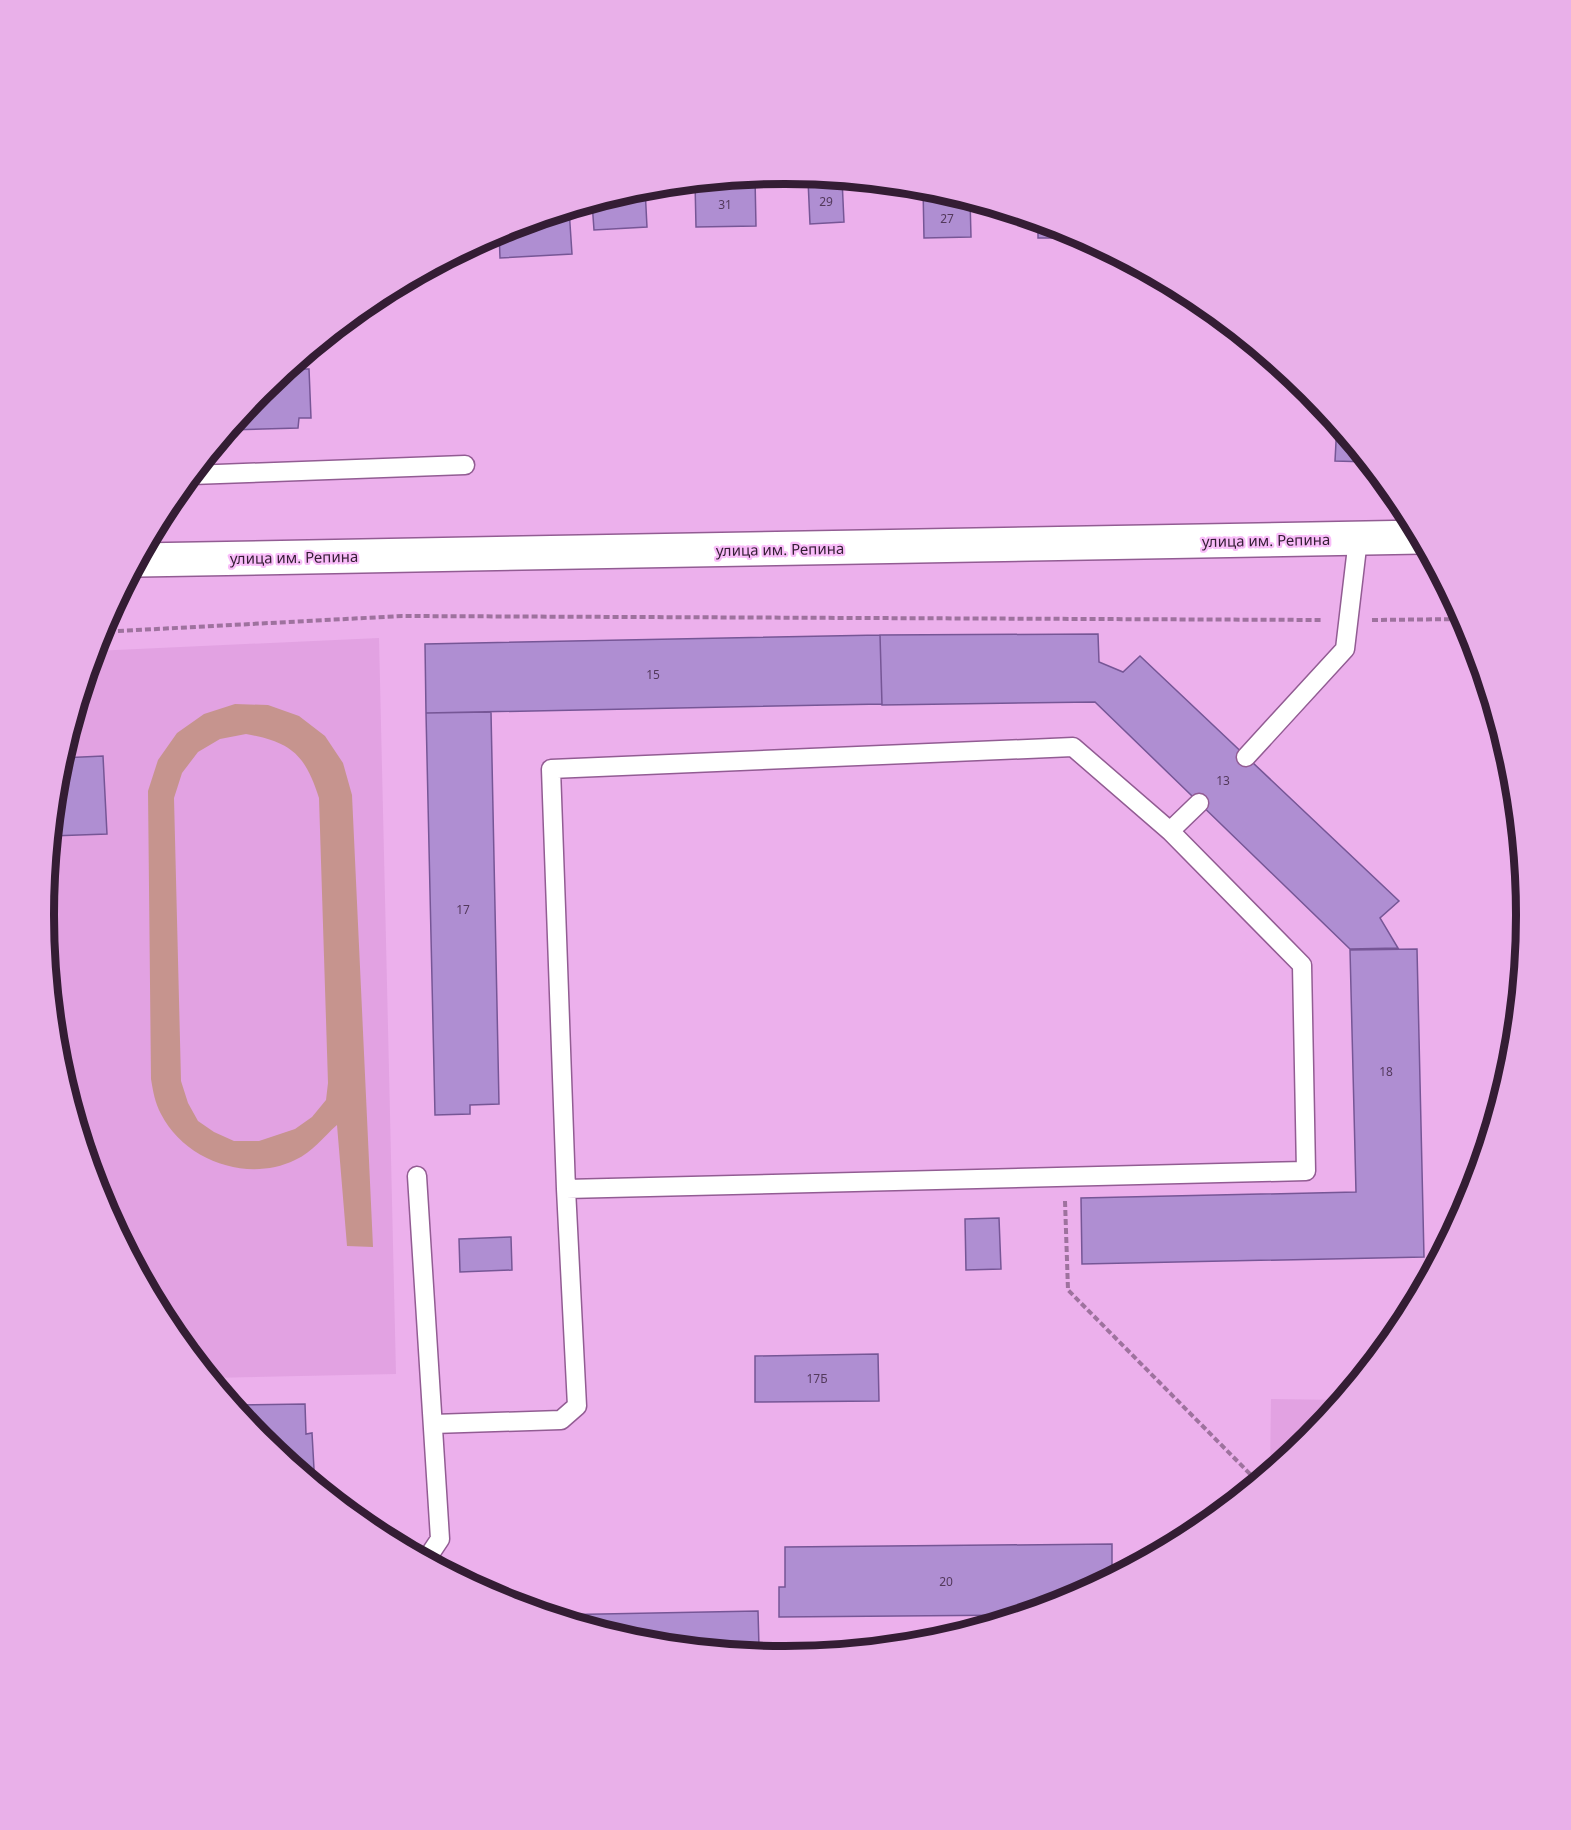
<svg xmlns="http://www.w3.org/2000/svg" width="1571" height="1830" viewBox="0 0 1571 1830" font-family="'Noto Sans',sans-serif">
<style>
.built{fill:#e2a2e2}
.garden{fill:#c6948e;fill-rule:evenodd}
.building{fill:#af8ed2;stroke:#765696;stroke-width:1.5}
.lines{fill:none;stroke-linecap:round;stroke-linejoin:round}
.lane-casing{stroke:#925c93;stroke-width:21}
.street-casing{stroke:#925c93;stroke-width:36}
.path{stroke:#9e729e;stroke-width:4;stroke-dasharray:6 3;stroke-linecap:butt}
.lane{stroke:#fff;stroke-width:18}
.street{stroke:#fff;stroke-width:33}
.labels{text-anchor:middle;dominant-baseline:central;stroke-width:4.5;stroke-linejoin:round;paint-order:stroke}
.number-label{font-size:12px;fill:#53395c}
.street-label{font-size:15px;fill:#341d34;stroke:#f9bdf9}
.rim{fill:none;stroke:#341d34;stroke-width:8}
</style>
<rect width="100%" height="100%" fill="#ecb0ec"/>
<path class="built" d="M379 638 396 1374 210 1378 168 1327 100 1199 58 1059 44 915 58 770 94 651Z
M1271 1399 1342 1400 1310 1440 1270 1472Z"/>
<path class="garden" d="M235 704 268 705 299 716 325 736 343 763 352 795 373 1247 347 1246 337 1125C323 1137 313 1152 295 1160 248 1183 185 1161 161 1114 155 1103 153 1091 151 1079L148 791 158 760 177 733 204 714ZM246 734C291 742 305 754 319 798L328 1083 326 1100 312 1117 295 1129 259 1141H234L214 1132 198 1121 188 1103 181 1081 174 798 182 773 198 752 220 739Z"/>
<path class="building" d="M731 178H755L756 226 696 227 695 182Z
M842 179 844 222 810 224 808 180Z
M923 187 970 199 971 237 924 238Z
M645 188 647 227 594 230 592 202 636 189Z
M569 209 572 254 500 258 499 231Z
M1038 220 1070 230 1077 234V238H1038Z
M297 361 298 369H309L311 418H299L298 428 228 430 261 390Z
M1337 423 1369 462 1335 461Z
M1098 634 1099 662 1123 672 1140 656 1399 901 1380 918 1398 948 1350 949 1095 702 882 705 880 635Z
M880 635 882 704 426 713 425 644Z
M491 712 499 1104 470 1105V1114L435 1115 426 713Z
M103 756 107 834 51 836 58 770 61 758Z
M1417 949 1424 1257 1082 1264 1081 1198 1356 1192 1350 950Z
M999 1218 1001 1269 966 1270 965 1219Z
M511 1237 512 1270 460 1272 459 1239Z
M878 1354 879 1401 755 1402V1356Z
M305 1404 306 1434 312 1433 314 1469H297L261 1439 232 1405Z
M1112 1544V1575H1118L1069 1601 1021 1615 779 1617V1587H785V1547Z
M758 1611 759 1647 767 1646V1655L640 1643 549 1615Z"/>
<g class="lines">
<g class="lane-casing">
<path id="lane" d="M191 475 465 465
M1246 757 1345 649 1358 539
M1170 831 1073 747 551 769 566 1189 1306 1171 1302 965 1170 831 1199 803
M417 1176 440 1539 426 1560
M433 1424 561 1420 577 1406 566 1189"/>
</g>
<g class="street-casing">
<path id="street" d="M138 560 1421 537"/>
</g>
<path class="path" d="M1372 620 1464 619
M100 632 402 616 1323 620
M1065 1201 1068 1290 1258 1482"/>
<use href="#lane" class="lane"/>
<use href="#street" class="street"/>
</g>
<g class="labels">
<g class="number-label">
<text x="826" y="201">29</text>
<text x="725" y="204">31</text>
<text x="947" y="218">27</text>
<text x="653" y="674">15</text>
<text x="1223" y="780">13</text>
<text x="463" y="909">17</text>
<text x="1386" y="1071">18</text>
<text x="817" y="1378">17Б</text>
<text x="946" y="1581">20</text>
</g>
<g class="street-label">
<text transform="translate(1266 540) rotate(-1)">улица им. Репина</text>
<text transform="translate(780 549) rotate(-1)">улица им. Репина</text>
<text transform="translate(294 557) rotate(-1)">улица им. Репина</text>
</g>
</g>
<path d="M0 0H1571V1830H0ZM54 915a731 731 0 1 1 1462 0a731 731 0 1 1-1462 0Z" fill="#e9b0e9" fill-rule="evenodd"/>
<path class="rim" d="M54 915a731 731 0 1 1 1462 0a731 731 0 1 1-1462 0Z"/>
</svg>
